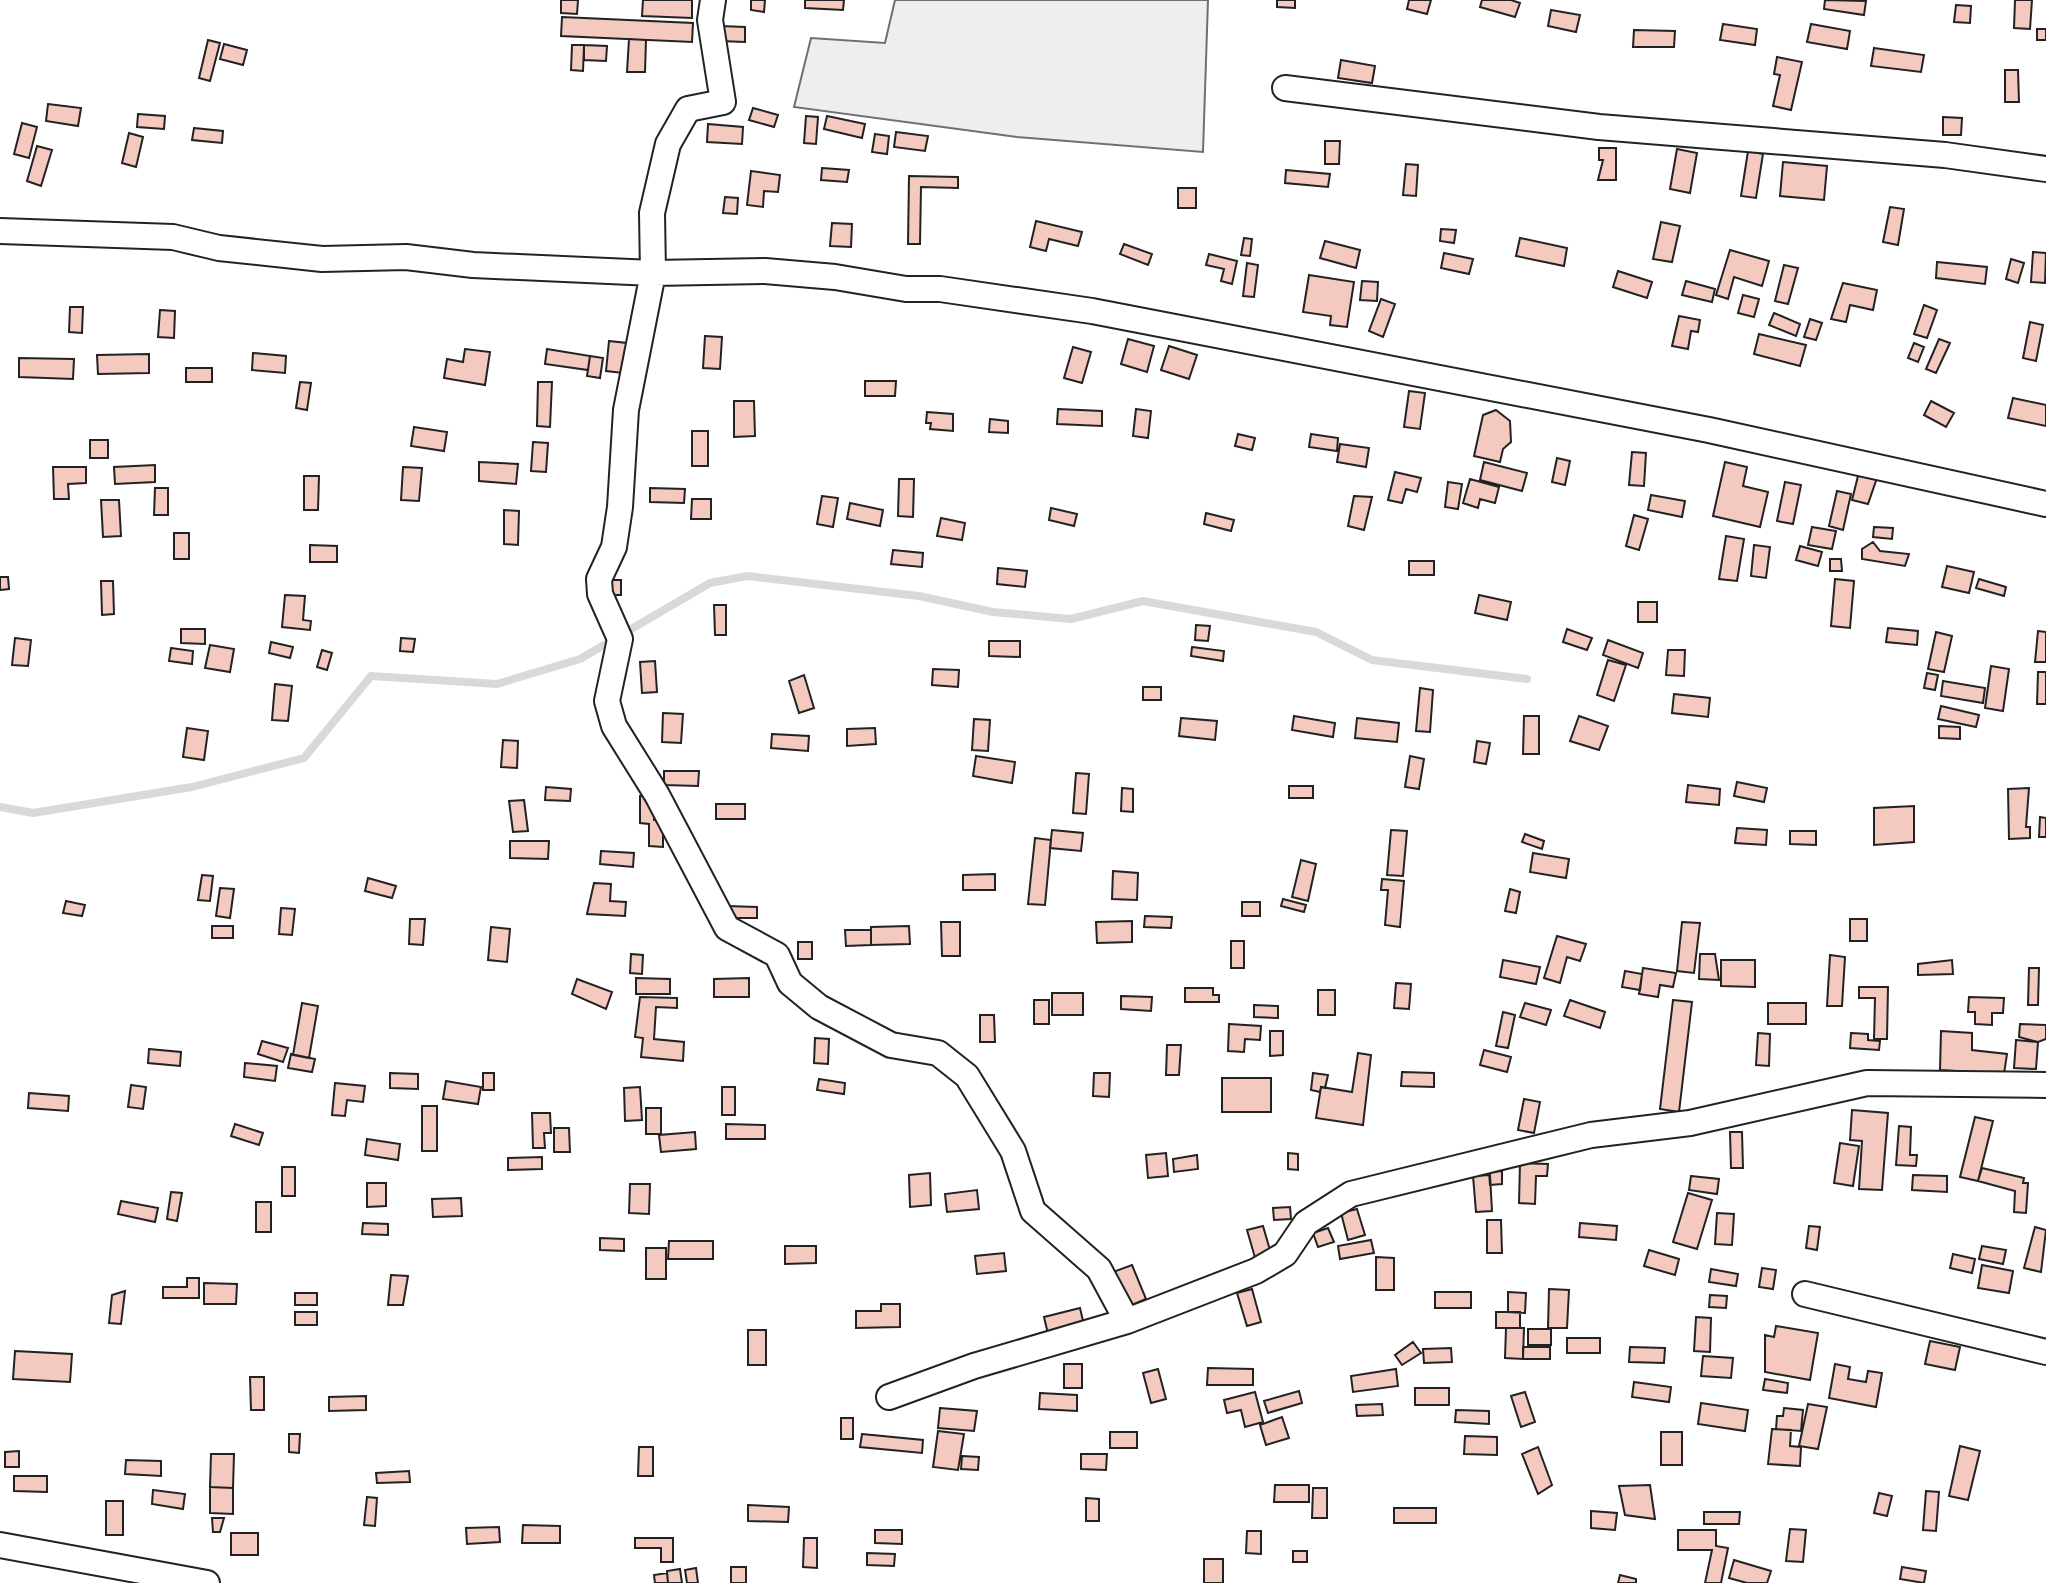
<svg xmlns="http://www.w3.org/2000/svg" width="2046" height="1583" viewBox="0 0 2046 1583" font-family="Overpass,sans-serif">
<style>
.green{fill:#eee;stroke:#6f6f6f;stroke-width:2}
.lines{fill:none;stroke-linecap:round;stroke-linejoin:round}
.stream{stroke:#d9d9d9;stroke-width:8}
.building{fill:#f3c9c0;stroke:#222;stroke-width:2}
.street-casing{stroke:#222;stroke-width:28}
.street{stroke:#fff;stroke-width:24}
</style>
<rect width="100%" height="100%" fill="#fff"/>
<path class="green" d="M895 0H1208L1203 152 1017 137 794 107 811 38 885 43Z"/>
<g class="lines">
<path class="stream" d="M0 807 33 813 192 787 304 758 371 676 497 684 580 659 710 583 747 576 919 596 993 612 1071 619 1143 601 1316 632 1372 660 1527 679"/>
</g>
<path class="building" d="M561 0H578L577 14 561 13Z
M643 0H692V18L642 16Z
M751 0H765L764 12 751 10Z
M805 0H844L843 10 805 8Z
M1277 0H1295V8L1277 7Z
M1409 0H1431L1427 14 1407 9Z
M1482 0H1511L1520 3 1515 17 1480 7Z
M1825 0 1866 1 1864 15 1824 9Z
M2015 0H2032L2030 29 2014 28Z
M1956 5 1971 6 1970 23 1954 22Z
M1551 10 1580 15 1576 32 1548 26Z
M562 17 693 23 692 42 561 36Z
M1723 24 1757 29 1755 45 1720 40Z
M1811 24 1850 31 1847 49 1807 42Z
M720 26 745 27V42L720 41Z
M2037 29H2046V40H2037Z
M1634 30 1675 31 1674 47H1633Z
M629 39 646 40 645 72H627Z
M208 40 220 43 210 81 199 78Z
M224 44 247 50 243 65 220 59Z
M572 45H584L583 71 571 70Z
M584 45 607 46 606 61 584 60Z
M1874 48 1924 55 1921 72 1871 66Z
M1777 57 1802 62 1791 110 1773 106 1780 75 1774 74Z
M1341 60 1375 66 1372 83 1338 78Z
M2005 70H2018L2019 102H2005Z
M48 104 81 108 78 126 46 121Z
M753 108 778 115 774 127 749 120Z
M138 114 165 116 164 129 137 127Z
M806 116 818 117 816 144 804 143Z
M827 116 865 124 862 138 824 129Z
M1943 117 1962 118 1961 135H1943Z
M22 123 37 127 29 158 14 154Z
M708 124 743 127 742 144 707 142Z
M194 128 223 131 222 143 192 140Z
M896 132 928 136 925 151 894 147Z
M129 133 143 137 136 167 122 163Z
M875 134 889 136 887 154 872 152Z
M1325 141H1340L1339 164H1325Z
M37 146 52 150 41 186 27 181Z
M1599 148H1616V180H1598L1603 160H1599Z
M1677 149 1697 153 1690 193 1670 189Z
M1748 151 1763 154 1756 198 1741 196Z
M1783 162 1827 166 1824 200 1780 196Z
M1406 164 1418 165 1416 196 1403 195Z
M822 168 849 170 847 182 821 180Z
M1286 170 1330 174 1328 187 1285 183Z
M751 171 780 175 778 192 764 191 763 207 747 205Z
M909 176 958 177V188L921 187 920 244H908Z
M1178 188H1196V208H1178Z
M725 197 738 198 737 214 723 213Z
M1890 207 1904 209 1898 245 1883 242Z
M1036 221 1082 232 1078 246 1049 239 1046 251 1030 247Z
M1661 222 1680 226 1672 262 1653 259Z
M832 223 852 224 851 247 830 246Z
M1441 229 1456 230 1454 243 1440 241Z
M1244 238 1252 239 1250 256 1241 255Z
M1520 238 1567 248 1564 266 1516 256Z
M1325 241 1360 250 1356 268 1320 258Z
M1124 244 1152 254 1148 265 1120 254Z
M1730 250 1769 261 1762 286 1734 277 1728 299 1716 295Z
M2033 252 2046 253 2045 283 2031 282Z
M1444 253 1473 259 1469 274 1441 268Z
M1209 254 1237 261 1232 284 1221 281 1224 269 1206 265Z
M2011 259 2024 263 2018 283 2006 279Z
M1937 262 1987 267 1985 284 1936 278Z
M1247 263 1258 265 1254 297 1243 296Z
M1784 265 1798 268 1788 304 1775 301Z
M1618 271 1652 282 1647 298 1613 287Z
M1309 275 1354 282 1347 327 1330 325 1331 316 1303 312Z
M1362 281 1378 282 1377 301 1360 300Z
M1686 281 1715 289 1712 302 1682 295Z
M1843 283 1877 290 1873 310 1850 305 1846 322 1831 319Z
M1743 295 1759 299 1754 317 1738 313Z
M1381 299 1395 304 1383 337 1369 331Z
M1924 305 1937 310 1927 338 1914 334Z
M70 307H83L82 333 69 332Z
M160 310 175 311 174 338 158 337Z
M1774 313 1800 324 1796 336 1769 325Z
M1679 316 1700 320 1698 332 1691 331 1688 349 1672 346Z
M1810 319 1822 323 1816 340 1804 337Z
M2030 322 2043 325 2036 361 2023 358Z
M1759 334 1806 345 1800 366 1754 354Z
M705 336 722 337 720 369 703 368Z
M1128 339 1154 346 1147 372 1121 364Z
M1939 339 1950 343 1936 373 1926 369Z
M609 341 627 343 623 373 606 371Z
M1914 343 1924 347 1918 362 1908 358Z
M1169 346 1197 355 1189 379 1161 370Z
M1073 347 1091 352 1082 383 1064 378Z
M465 349 490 352 485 385 444 378 447 359 463 362Z
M547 349 590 356 588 370 545 364Z
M253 353 286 356 285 373 252 370Z
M149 354V373L98 374 97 355Z
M590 356 603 358 600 378 587 376Z
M19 358 74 359 73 379 19 377Z
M186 368H212V382H186Z
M865 381H896L895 396H865Z
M300 382 311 383 307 410 296 408Z
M538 382H552L550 427 537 426Z
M1409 391 1425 393 1420 429 1404 427Z
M2013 398 2046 405V426L2008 418Z
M734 401H754L755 436 734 437Z
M1931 401 1954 413 1946 427 1924 415Z
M1058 409 1102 411V426L1057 424Z
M1136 409 1151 411 1148 438 1133 436Z
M1496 410 1510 421 1511 442 1503 449 1500 462 1474 456 1483 415Z
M927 412 953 414V431L930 429 931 423H926Z
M990 419 1008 421V433L989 432Z
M414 427 447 432 444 451 411 446Z
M692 431H708V466H692Z
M1238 434 1255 438 1252 450 1235 446Z
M1311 434 1338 438 1337 451 1309 447Z
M90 440H108V458H90Z
M533 442 548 443 546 472 531 471Z
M1340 444 1369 448 1366 467 1337 462Z
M1632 452 1646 453 1644 486 1629 485Z
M1557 458 1570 461 1565 485 1552 482Z
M479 462 518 464 516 484 479 481Z
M1484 462 1527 473 1522 491 1480 480Z
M1725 462 1747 467 1743 486 1768 492 1760 527 1713 516Z
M155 465V482L115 484 114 467Z
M53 467H86V483L68 484 69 499H54Z
M403 467 422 468 419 501 401 500Z
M1860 468 1879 472 1868 504 1852 500Z
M1395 472 1421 478 1417 492 1406 489 1402 503 1388 500Z
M304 476H319L318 510H304Z
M899 479H914L913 517 898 516Z
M1470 479 1499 487 1495 503 1480 499 1478 508 1463 503Z
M1448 482 1462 484 1458 509 1445 507Z
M1785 482 1801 485 1793 524 1777 521Z
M155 488H168V515H154Z
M650 488 685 489 684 503 650 502Z
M1837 491 1851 494 1843 530 1829 526Z
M1651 495 1685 501 1682 517 1648 510Z
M822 496 838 498 833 527 817 524Z
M1354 496 1372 497 1364 530 1348 526Z
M692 499H711V519H691Z
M101 500H119L121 536 103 537Z
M850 503 883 510 880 526 847 519Z
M1051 508 1077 514 1074 526 1049 520Z
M504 510 519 511 518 545 504 544Z
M1206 513 1234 520 1231 531 1204 524Z
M1634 515 1648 519 1639 550 1626 546Z
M941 518 965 523 962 540 937 536Z
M1812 527 1836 531 1832 549 1808 545Z
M1874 527 1893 528 1892 539 1873 537Z
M174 533H189V559H174Z
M1726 536 1744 539 1737 581 1719 579Z
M1873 542 1880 551 1909 554 1905 566 1862 559V549Z
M310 545 337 546V562H310Z
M1754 545 1770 547 1766 578 1751 576Z
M1800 546 1822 552 1818 566 1796 560Z
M893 550 923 553 922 567 891 564Z
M1830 559H1841L1842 571H1830Z
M1409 561H1434V575H1409Z
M1947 566 1974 572 1969 593 1942 587Z
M998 568 1027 571 1025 587 997 584Z
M0 577H8L9 589 0 590Z
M1835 579 1854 581 1850 628 1831 626Z
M1979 579 2006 587 2004 596 1976 588Z
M607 580H621V595H607Z
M101 581H113L114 614 102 615Z
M285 595 305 596 303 620 311 621 310 630 282 627Z
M1479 595 1511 602 1507 620 1475 613Z
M1638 602H1657V622H1638Z
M714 605H726V635H715Z
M1196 625 1210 626 1208 641 1195 640Z
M1888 628 1918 631 1917 645 1886 642Z
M181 629H205V644L181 643Z
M1567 629 1592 638 1587 650 1563 642Z
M2038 631 2046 632V662H2035Z
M1936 632 1952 636 1944 672 1928 669Z
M15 638 31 640 28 666 12 665Z
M401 638 415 639 413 652 400 651Z
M1608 640 1643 653 1638 668 1603 655Z
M989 641H1020V657L989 656Z
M271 642 293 647 290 658 269 653Z
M210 645 234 649 230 672 205 668Z
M1192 647 1224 651 1223 661 1191 656Z
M171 648 193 651 192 664 169 661Z
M322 650 332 653 327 670 317 667Z
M1668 650H1685L1684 676 1666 675Z
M1608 660 1626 665 1614 701 1597 695Z
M655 661 657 692 642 693 640 662Z
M1991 666 2009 669 2003 711 1985 708Z
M933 669 959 670 958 687 932 685Z
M2038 672H2046V704H2037Z
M1927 673 1938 675 1935 690 1924 688Z
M804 675 814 708 799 713 789 681Z
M1943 681 1985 688 1983 703 1941 696Z
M275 684 292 686 288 721 272 720Z
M1143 687H1161V700H1143Z
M1420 688 1433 690 1430 732 1416 731Z
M1674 694 1710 698 1708 717 1672 713Z
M1941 706 1979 715 1976 727 1938 719Z
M663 713 683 714 681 743 662 742Z
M1294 716 1335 723 1333 737 1292 730Z
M1524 716H1539V754H1523Z
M1579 716 1608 726 1599 750 1570 741Z
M1181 718 1217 721 1215 740 1179 736Z
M1357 718 1399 723 1397 742 1355 738Z
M974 719 990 720 988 751 972 750Z
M1939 726 1960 727V739L1939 738Z
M187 728 208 731 204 760 183 757Z
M875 728 876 744 847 746V729Z
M772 734 809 736 808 751 771 748Z
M503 740 518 741 517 768 501 767Z
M1477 741 1490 743 1486 764 1474 762Z
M976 756 1015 762 1012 783 973 776Z
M1410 756 1424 759 1419 789 1405 787Z
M664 771H699L698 786 664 785Z
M1076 773 1089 774 1086 814 1073 813Z
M1737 782 1767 788 1764 802 1734 796Z
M1688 785 1720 789 1719 805 1686 802Z
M1289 786H1313V798H1289Z
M546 787 571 789 570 801 545 800Z
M1122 788 1133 789V812L1121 811Z
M2029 788 2026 827H2030V838L2009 839 2008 789Z
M640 796H655L654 820H663V847L649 846V824L640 823Z
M524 800 528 831 513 832 509 801Z
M716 804H745V819H716Z
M1914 806V842L1874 845V808Z
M2040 817 2046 818V837H2039Z
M1737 828 1767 830 1766 845 1735 843Z
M1052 830 1083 833 1081 851 1050 848Z
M1391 830 1407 831 1403 876 1387 875Z
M1790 831H1816V845L1790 844Z
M1525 834 1544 841 1542 849 1522 842Z
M1035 838 1051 840 1045 905 1028 904Z
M510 841H549L548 859 510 858Z
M601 851 634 853 633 867 600 864Z
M1533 853 1569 859 1566 878 1530 872Z
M1301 860 1316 864 1308 901 1292 897Z
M1113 871 1138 873 1137 900 1112 899Z
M995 874V890H963V875Z
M202 875 213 876 210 901 198 900Z
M368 878 396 886 392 898 365 891Z
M1382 879 1404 881 1400 927 1385 925 1388 890H1381Z
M594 883 611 884 610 901 626 902 625 916 587 914Z
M220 888 234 889 230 918 216 916Z
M1510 889 1520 892 1516 913 1505 911Z
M1283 899 1306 905 1304 912 1281 906Z
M66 901 85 905 82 916 63 913Z
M1242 902H1260V916H1242Z
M727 906 757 907V918H727Z
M281 908 295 909 292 935 279 934Z
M1145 916 1172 917 1171 928 1144 927Z
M410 919H425L423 945 409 944Z
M1850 919H1867V941H1850Z
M1132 921V942L1097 943 1096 922Z
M941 922H960V956H942Z
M1682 922 1700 923 1694 973 1677 971Z
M212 926H233V938H212Z
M909 926 910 944 871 945V927Z
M491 927 510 929 507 962 488 960Z
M845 930H871V945L846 946Z
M1557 936 1586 944 1580 961 1567 957 1560 983 1544 978Z
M1231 941H1244V968H1231Z
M798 942H812V959H798Z
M631 954 643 955 642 974 630 973Z
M1700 954H1715L1719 980 1699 979Z
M1830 955 1845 957 1842 1006H1827Z
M1503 960 1540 967 1536 984 1500 977Z
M1721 960H1755V987L1721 986Z
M1952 960 1953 974 1918 975V964Z
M1643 968 1676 973 1673 987 1660 985 1658 997 1639 994Z
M2029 968H2039L2038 1005H2028Z
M1625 971 1642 974 1640 990 1622 987Z
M636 978 670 979V994H636Z
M749 978V997H714V979Z
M577 979 612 992 606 1009 572 994Z
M1396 983 1411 984 1409 1009 1394 1008Z
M1859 987H1888L1887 1039H1874L1875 998H1859Z
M1185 988H1213V995H1219V1002H1185Z
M1318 990H1335V1015H1318Z
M1052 993H1083V1015H1052Z
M1121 996 1152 997 1151 1011 1121 1009Z
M640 997 677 998V1008L656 1007 654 1039 684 1042 683 1061 641 1057 643 1038 635 1037Z
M1969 997 2004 998 2003 1013H1992V1025L1975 1024V1012H1968Z
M1034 1000H1049V1024H1034Z
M1570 1000 1605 1012 1600 1028 1564 1016Z
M1673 1000 1692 1002 1679 1112 1660 1109Z
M302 1003 318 1006 309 1058 293 1055Z
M1525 1003 1551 1010 1546 1025 1520 1017Z
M1768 1003H1806V1024H1768Z
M1254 1005 1278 1006V1018L1254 1017Z
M1503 1012 1515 1015 1508 1048 1496 1046Z
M980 1015H994L995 1042H980Z
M1229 1024 1261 1026 1260 1040 1245 1039 1244 1052 1228 1051Z
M2020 1024 2046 1025V1039L2038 1042 2019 1037Z
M1270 1031H1283V1055L1270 1056Z
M1941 1031 1972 1033V1050L2007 1054 2004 1074 1940 1070Z
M1758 1033 1770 1034 1769 1066 1756 1065Z
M1851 1033 1868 1034V1040L1880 1041 1879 1050 1850 1048Z
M815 1038 829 1039 828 1064 814 1063Z
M2016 1040 2038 1042 2036 1069 2014 1068Z
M262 1041 288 1048 283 1062 258 1054Z
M1167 1045H1181L1179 1075H1166Z
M149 1049 181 1052 180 1066 148 1063Z
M1484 1050 1511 1057 1507 1072 1480 1065Z
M1358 1053 1371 1055 1363 1125 1316 1118 1321 1087 1352 1092Z
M291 1054 315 1059 312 1072 288 1068Z
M245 1063 277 1066 275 1081 244 1077Z
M1402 1072 1434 1073V1087L1401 1086Z
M390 1073 418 1074V1089L390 1088Z
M483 1073H494V1090H483Z
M1094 1073H1110L1109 1097 1093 1096Z
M1313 1073 1328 1075 1325 1088 1321 1087 1320 1092 1311 1090Z
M1222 1078H1271V1112H1222Z
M819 1079 845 1083 844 1094 817 1090Z
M446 1081 481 1087 478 1104 443 1099Z
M335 1083 365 1086 363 1102 347 1100 345 1116 332 1115Z
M131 1085 146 1087 143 1109 128 1107Z
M640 1087 642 1120 625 1121 624 1088Z
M722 1087H735V1115H722Z
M29 1093 69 1096 68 1111 28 1108Z
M1524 1099 1540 1102 1534 1133 1518 1130Z
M422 1106H437V1151H422Z
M646 1108H661V1134H646Z
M1852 1110 1888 1113 1882 1190 1859 1189 1862 1141 1850 1140Z
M532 1113H550L551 1133H544L545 1148H533Z
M1975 1117 1993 1121 1978 1181 1960 1177Z
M235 1124 263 1133 259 1145 231 1136Z
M726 1124 765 1125V1139H726Z
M1899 1126 1911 1127 1910 1155H1917L1916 1166 1896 1165Z
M554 1128H569L570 1152H554Z
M695 1132 696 1149 661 1152 659 1135Z
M1730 1132H1742L1743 1168H1731Z
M367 1139 400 1144 398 1160 365 1155Z
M1840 1143 1859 1146 1853 1186 1834 1183Z
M1166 1153 1168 1176 1148 1178 1146 1155Z
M1288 1153 1298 1154V1170L1288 1169Z
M1197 1155 1198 1169 1174 1172 1173 1159Z
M542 1157V1169L508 1170V1158Z
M1520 1163 1548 1164 1547 1176H1536L1535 1204 1519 1203Z
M282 1167H295V1196H282Z
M1982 1168 2024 1178 2023 1183H2028L2026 1213 2014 1212 2015 1191 1978 1181Z
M1502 1171V1184L1490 1185 1489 1172Z
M930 1173 931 1205 910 1207 909 1175Z
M1490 1175 1492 1211 1476 1212 1473 1176Z
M1913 1175 1947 1176V1192L1912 1190Z
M1691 1176 1719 1179 1717 1194 1689 1190Z
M367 1183H386V1206L367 1207Z
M630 1184H650L649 1214 629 1213Z
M977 1190 979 1209 947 1212 945 1194Z
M171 1192 182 1193 177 1221 167 1219Z
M1688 1193 1712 1200 1697 1249 1673 1242Z
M461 1198 462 1216 433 1217 432 1199Z
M121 1201 158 1208 155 1222 118 1214Z
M256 1202H271V1232H256Z
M1290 1207 1291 1219 1274 1220 1273 1208Z
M1357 1209 1365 1235 1348 1240 1341 1213Z
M1717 1213 1734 1214 1732 1245 1715 1244Z
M1487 1220H1501L1502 1253H1487Z
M363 1223 388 1224V1235L362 1234Z
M1580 1223 1617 1226 1616 1240 1579 1237Z
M1263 1226 1272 1257 1256 1261 1247 1230Z
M1809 1226 1820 1227 1817 1250 1806 1248Z
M2035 1227 2046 1230 2041 1272 2024 1268Z
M1328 1228 1334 1242 1318 1247 1313 1233Z
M600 1238 624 1239V1251L600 1250Z
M1371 1240 1374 1253 1340 1259 1338 1246Z
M669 1241H713V1259H668Z
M785 1246H816V1263L785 1264Z
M1982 1246 2006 1250 2003 1264 1979 1259Z
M646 1248H666V1279H646Z
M1649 1250 1679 1259 1675 1275 1644 1266Z
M1004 1253 1006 1271 977 1274 975 1256Z
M1953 1254 1975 1259 1972 1273 1950 1268Z
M1376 1257 1394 1258V1290H1376Z
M1132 1265 1146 1299 1127 1307 1113 1272Z
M1982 1265 2013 1271 2009 1293 1978 1288Z
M1762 1268 1776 1270 1773 1289 1759 1287Z
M1711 1269 1738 1274 1736 1286 1709 1282Z
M391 1275 408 1276 403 1305H388Z
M187 1278H199V1298H163V1287H187Z
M204 1283 237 1284 236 1304H204Z
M1252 1289 1261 1322 1247 1326 1237 1293Z
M1549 1289 1569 1290 1567 1328H1548Z
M125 1291 121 1324 109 1323 112 1295Z
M1435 1292H1471V1308H1435Z
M1508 1292 1526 1293 1525 1313 1508 1312Z
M295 1293H317V1305H295Z
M1710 1295 1727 1296 1726 1308 1709 1307Z
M881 1304H900V1327L856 1328V1311H881Z
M1080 1308 1084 1325 1048 1334 1044 1317Z
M295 1312H317V1325H295Z
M1496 1312H1520V1328H1496Z
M1696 1317 1711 1318 1710 1352 1694 1351Z
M1776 1326 1818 1333 1810 1380 1765 1372V1335L1774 1337Z
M1506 1328H1524L1523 1359 1505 1358Z
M1528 1329H1551V1345H1528Z
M748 1330H766V1365H748Z
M1567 1338H1600V1353H1567Z
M1930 1341 1960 1347 1955 1370 1925 1364Z
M1413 1342 1421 1353 1402 1365 1395 1355Z
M1523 1347H1550V1359H1523Z
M1630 1347 1665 1348 1664 1363 1629 1362Z
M1451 1348 1452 1362 1424 1363 1423 1349Z
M15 1351 72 1354 70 1382 13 1379Z
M1703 1356 1733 1358 1731 1378 1701 1376Z
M1064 1364H1082V1388H1064Z
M1835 1364 1850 1367 1848 1379 1866 1382 1868 1371 1882 1373 1876 1407 1829 1398Z
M1208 1368 1253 1369V1385H1207Z
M1158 1369 1166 1399 1151 1403 1143 1373Z
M1396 1369 1398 1386 1353 1392 1351 1376Z
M250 1377H264V1410H251Z
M1765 1379 1788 1383 1787 1393 1763 1390Z
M1634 1382 1671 1387 1669 1402 1632 1397Z
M1415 1388H1449V1405H1415Z
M1299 1391 1302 1403 1268 1413 1264 1401Z
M1255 1392 1263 1422 1245 1427 1241 1410 1227 1413 1224 1400Z
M1525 1392 1535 1422 1521 1427 1511 1396Z
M1040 1393 1077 1395V1411L1039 1409Z
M366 1396V1410L329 1411V1397Z
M1701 1403 1748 1410 1745 1431 1698 1424Z
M1382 1404 1383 1415 1357 1416 1356 1405Z
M1808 1404 1827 1407 1818 1449 1799 1446Z
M940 1408 977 1411 974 1431 938 1428Z
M1784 1408 1803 1410 1801 1431 1776 1429 1777 1416H1783Z
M1456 1410 1489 1411V1424L1455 1422Z
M1282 1417 1289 1438 1266 1445 1260 1425Z
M841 1418H853V1439H841Z
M1772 1429 1791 1430 1790 1446 1801 1447 1800 1466 1768 1464Z
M938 1431 964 1434 958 1470 933 1467Z
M1110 1432H1137V1448H1110Z
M1661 1432H1682V1465H1661Z
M289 1434H300L299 1453 289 1452Z
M862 1434 923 1440 922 1453 860 1447Z
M1465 1436 1497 1437V1455L1464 1454Z
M1960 1446 1980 1451 1968 1500 1949 1496Z
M639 1447H653V1476H638Z
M1538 1447 1552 1485 1538 1494 1522 1454Z
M19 1451V1467H5V1452Z
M211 1454H234L233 1488 210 1487Z
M1081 1454H1107L1106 1470 1081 1469Z
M962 1456 979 1457 978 1470 961 1469Z
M126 1460 161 1461V1476L125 1474Z
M409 1471 410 1482 377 1483 376 1473Z
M14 1476H47V1492L14 1491Z
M1275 1485H1309V1502H1274Z
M1650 1485 1655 1519 1625 1515 1619 1486Z
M210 1487 233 1488V1514L210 1513Z
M1313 1488H1327V1518H1312Z
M153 1490 185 1494 183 1509 152 1504Z
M1926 1491 1939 1492 1936 1531 1923 1530Z
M1879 1493 1892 1496 1887 1516 1874 1513Z
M367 1497 377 1498 375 1526 364 1525Z
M1086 1498 1099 1499V1521H1086Z
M106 1501H123V1535H106Z
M748 1505 789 1507 788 1522 748 1521Z
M1394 1508H1436V1523H1394Z
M1591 1511 1617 1513 1615 1530 1591 1528Z
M1704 1512H1740L1739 1524H1704Z
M212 1518H224L220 1532H213Z
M523 1525 560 1526V1543H522Z
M499 1527 500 1542 467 1544 466 1528Z
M1790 1529 1806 1530 1803 1562 1786 1561Z
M875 1530H902V1544L875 1543Z
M1678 1530H1716V1546L1728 1548 1721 1583H1705L1712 1550H1678Z
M1247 1531H1261V1554L1246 1553Z
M231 1533H258V1555H231Z
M635 1538H673V1562H661V1548H635Z
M804 1538H817V1568L803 1567Z
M1293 1551H1307V1562H1293Z
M867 1553 895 1554 894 1566 867 1565Z
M1204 1559H1223V1583H1204Z
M1734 1560 1771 1571 1767 1583H1747L1729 1578Z
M731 1567H746V1583H731Z
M1902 1567 1926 1571 1924 1583 1900 1579Z
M696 1568 698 1583H687L685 1570Z
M680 1569 682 1583H668L667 1571Z
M667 1573 668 1583H655L654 1575Z
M1620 1575 1636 1579V1583H1618Z"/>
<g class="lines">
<g class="street-casing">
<path id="street" d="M713 0 710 20 723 102 688 109 668 144 652 213 653 273 626 410 620 507 614 547 599 579 600 594 620 639 607 701 614 726 657 795 727 928 777 955 790 983 819 1007 891 1045 938 1053 967 1076 1013 1151 1033 1211 1099 1269 1127 1321
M1285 88 1599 127 1945 155 2046 169
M0 231 173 237 219 248 322 259 406 257 473 265 653 273 765 271 835 277 906 289H940L1092 311 1709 430 2046 504
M1805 1294 2046 1352
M889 1397 974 1366 1127 1321 1256 1271 1285 1254 1306 1223 1351 1194 1591 1135 1690 1123 1867 1083 2046 1085
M0 1545 207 1583"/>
</g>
<use href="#street" class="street"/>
</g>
</svg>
